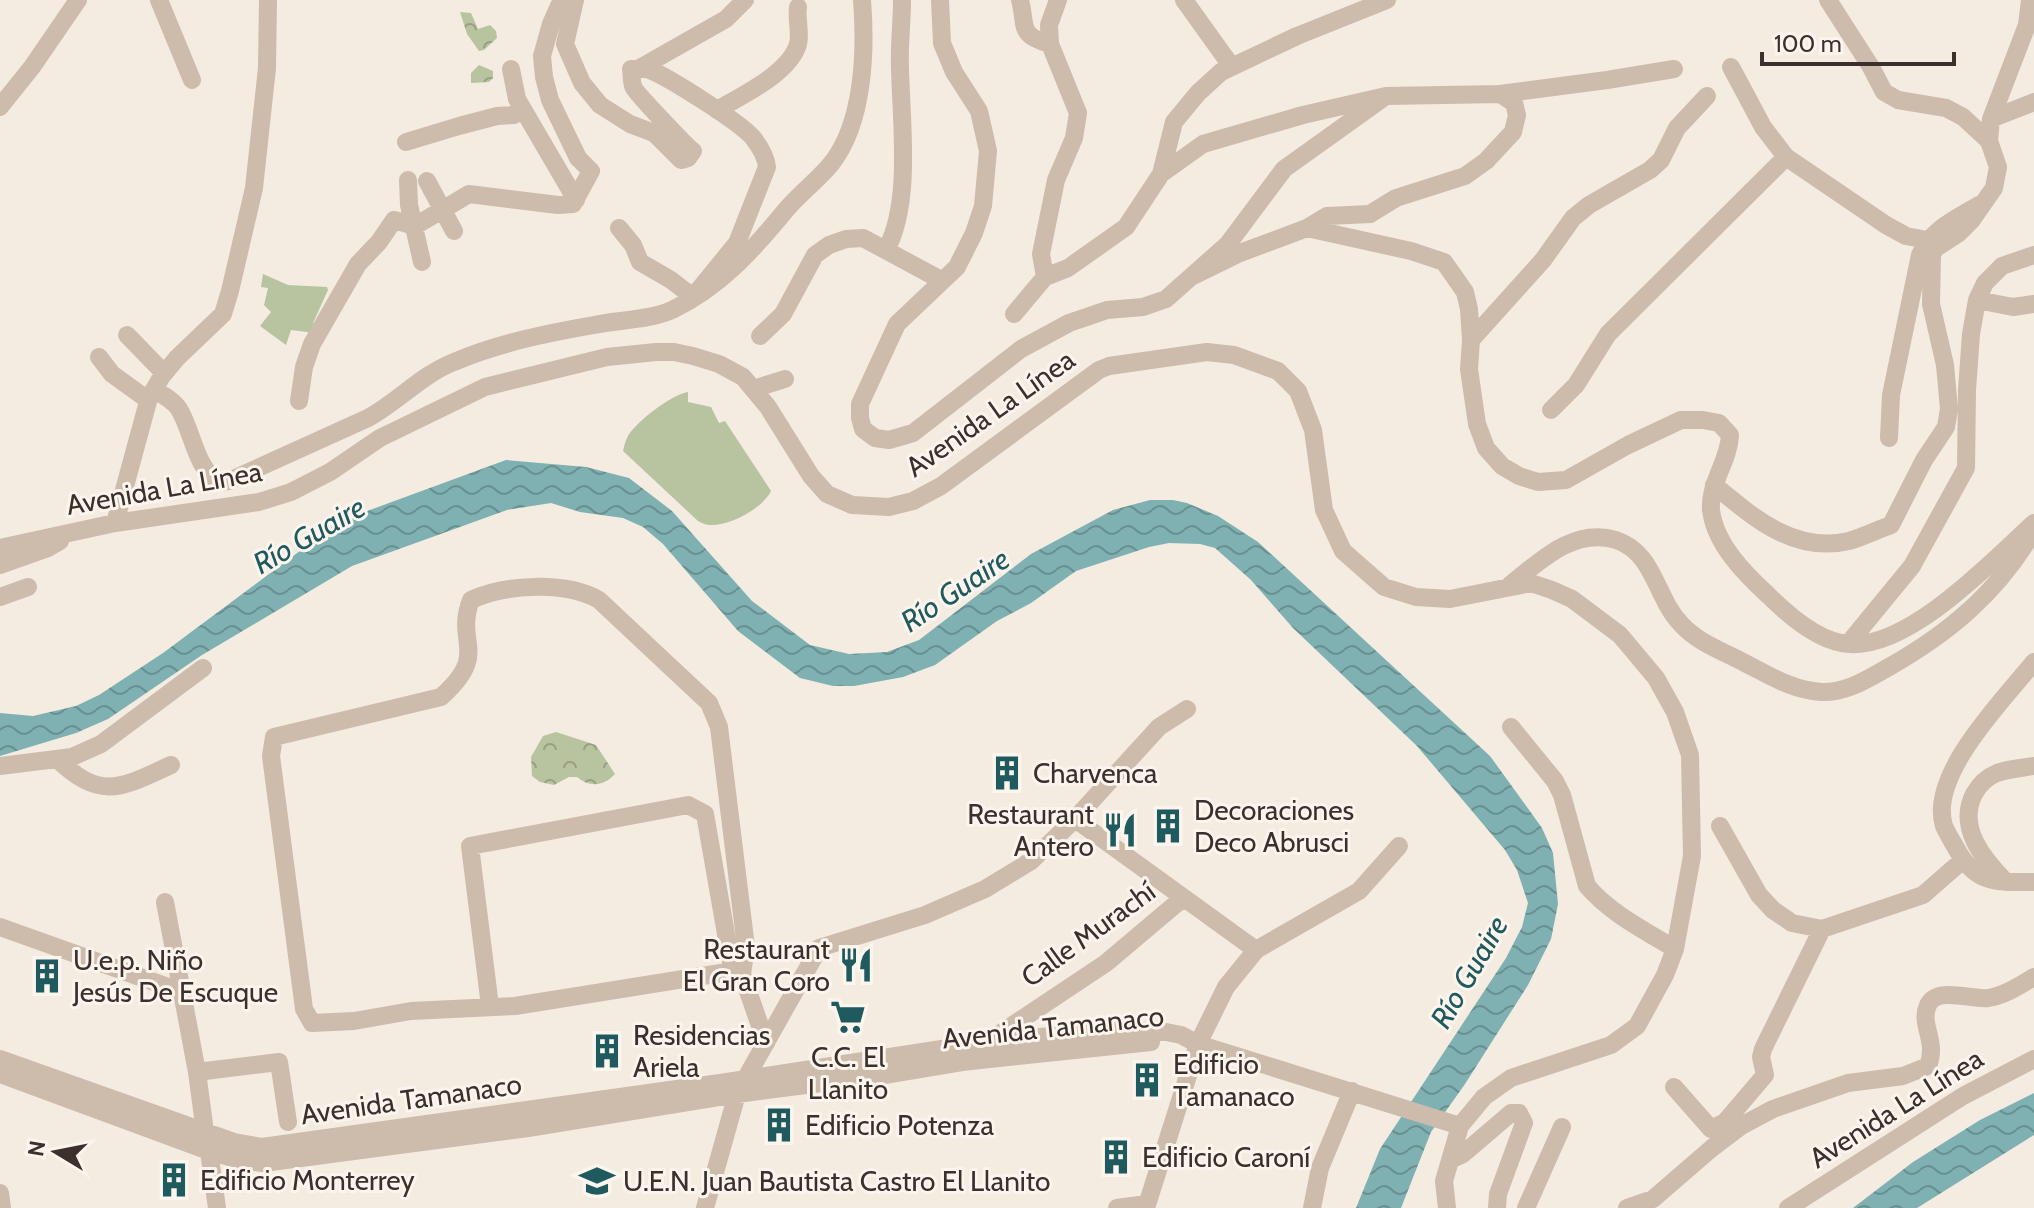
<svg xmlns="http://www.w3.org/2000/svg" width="2034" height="1208" viewBox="0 0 2034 1208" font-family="Cabin,sans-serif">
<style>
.grass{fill:#b8c4a0}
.forest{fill:url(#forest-crowns)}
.water{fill:url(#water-waves)}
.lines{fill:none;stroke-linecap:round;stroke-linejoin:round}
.minor{stroke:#cdbbac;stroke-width:18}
.labels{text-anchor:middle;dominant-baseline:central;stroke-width:6;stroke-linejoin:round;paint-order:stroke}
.street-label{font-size:28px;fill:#3b302b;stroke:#fbf5ee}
.poi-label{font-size:28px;fill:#3b302b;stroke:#fbf5ee;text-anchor:start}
.water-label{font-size:30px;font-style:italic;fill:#1f5a5e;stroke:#fbf5ee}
</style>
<defs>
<pattern id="forest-crowns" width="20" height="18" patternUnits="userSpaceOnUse" patternTransform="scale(2)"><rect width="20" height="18" fill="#b8c4a0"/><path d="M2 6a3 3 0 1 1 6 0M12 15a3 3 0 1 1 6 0" fill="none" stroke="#97a083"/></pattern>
<pattern id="water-waves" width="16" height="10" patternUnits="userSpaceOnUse" patternTransform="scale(2)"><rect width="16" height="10" fill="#7fb0b2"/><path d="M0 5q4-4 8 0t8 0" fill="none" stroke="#699091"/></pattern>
</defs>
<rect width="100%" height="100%" fill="#f4ebe1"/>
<path class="grass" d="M263 274 288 285 327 287 328 290 313 323 320 326 315 333 291 330 286 345 260 326 271 312 264 305 268 288 261 287Z
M688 392V402L711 407 719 423 725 421 771 491C763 508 730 526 710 525 706 525 702 523 698 521L623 451C624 447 625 442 627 438 633 424 672 394 688 392Z"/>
<path class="forest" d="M460 12 471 13 478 29 490 25 496 31 497 38 484 50 479 51 467 34Z
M479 65 493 71V78L489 82 471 83V73Z
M556 732 596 745 615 774C604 786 590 788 577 777H569L554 785 540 782 532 776 531 757 543 736Z"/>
<path class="water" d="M506 460 586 467 629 478 672 511 752 601 810 645 849 654 887 652 919 640 1031 554 1113 510 1150 500H1173L1187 503 1218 516 1258 542 1490 756 1542 828 1553 853 1558 904 1551 939 1528 985 1465 1084 1431 1132 1401 1208H1356L1380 1149 1506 958 1522 927 1528 903 1517 870 1505 850 1417 746 1293 628 1251 580 1215 548 1200 544 1169 543 1149 547 1076 571 1031 603 997 621 935 665 903 677 854 686H833L800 678 738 631 663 544 643 527 623 518 580 512 551 503 507 510 352 566 202 655 108 719 76 733 0 756V713L33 716 76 706 99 695 163 653 340 521Z
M2034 1093V1135L1917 1208H1853L1913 1162 1980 1120Z"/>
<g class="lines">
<path class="minor" d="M159 0 192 80
M575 0 565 44 582 83 600 105 630 124 654 133 681 160 688 158 693 151C687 147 636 93 634 88 631 83 632 74 631 69 637 69 644 68 650 70 668 77 743 124 754 139 760 147 766 158 767 167L737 243 693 297 671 280 640 262 633 245 619 228
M940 0 942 43 954 72 979 111 988 151 983 206 974 233 957 267 897 324 860 404V418L863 429 875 438 889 440 913 433 1021 349 1069 323 1107 310 1143 307 1166 299 1228 244 1284 169 1386 96
M1020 0C1027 26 1017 35 1050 44
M1184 0 1232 67
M1828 0 1871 67 1884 92 1898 100 1946 108 1963 117 1989 141
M1731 67 1763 127 1786 157 1886 225 1906 236 1927 240
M511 69 517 99 576 200
M638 69 726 19 745 0
M1500 94 1607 80 1674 69
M0 107 32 67 78 0
M717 110C741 96 790 73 798 44 801 33 796 19 798 7
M1991 119 2034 102
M406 142 459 126 497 116 514 115 523 110
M1161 174 1203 144 1303 115 1386 96 1500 94 1514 103 1517 115 1513 132 1486 161 1465 176 1396 198 1370 214 1327 216 1307 228
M408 180 409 205 422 262
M427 181 454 231
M886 250C912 203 901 121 900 68 899 45 902 22 902 0
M1045 277 1041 254 1056 180 1074 138 1078 113 1050 44 1049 25 1058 0
M1191 277 1240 253 1307 228 1411 251 1444 262 1465 292 1469 309 1471 340 1469 369 1477 424 1486 448 1502 466 1519 476 1538 482 1566 480 1628 445 1681 420H1703L1719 423 1730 435C1729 461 1709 483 1711 510 1715 544 1745 574 1768 595 1788 615 1820 643 1850 644 1910 648 1992 561 2034 523
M1977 300 2013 307 2034 304
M1014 314 1045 277 1068 268 1126 227 1161 174 1174 122 1198 93 1221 72 1297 36 1387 0
M127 335 164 373
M760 336 783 314 815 255 829 245 846 239 863 238 941 280
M1471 340 1543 260 1573 218 1589 205 1650 170 1661 160 1677 128 1707 96
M99 357 112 374 148 400
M753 389 785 379
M154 390C163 395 173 400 179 409 193 432 195 468 219 482L229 481 368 418C399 401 421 375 454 362 498 343 548 333 594 325 619 320 649 320 672 310 719 288 752 251 785 211 799 194 817 181 831 164 864 123 866 50 862 0
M299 401 304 367 312 344 358 264 379 242 394 220 415 226 469 194 558 205 573 204 591 171 578 158 550 100 544 77 542 56 551 24 559 6 568 0
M1551 410 1576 385 1608 334 1786 157
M1889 438 1891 395 1920 255C1931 229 1956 219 1979 205
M1714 485C1753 517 1794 554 1849 541 1863 537 1877 530 1891 525L1924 460 1946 427 1949 409 1945 365 1931 304 1932 254 1936 248 1959 233 1971 221 1994 188 1998 167 1989 141 1991 119 2027 25 2030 0
M115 523 149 398 162 376 177 358 223 314 230 291 254 188 267 68 268 0
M0 548 115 523 259 502 291 492 330 472 380 438 485 387 607 357 656 352H674L693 356 719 364 743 377 768 407 811 476 827 494 852 505 889 507 913 501 941 486 1099 370 1109 366 1207 352 1234 355 1278 371 1298 391 1313 430 1324 510 1343 551 1384 587 1416 597 1450 599 1531 583 1552 590 1572 599 1620 635 1656 678 1675 712 1690 755 1692 856 1675 949 1665 975 1637 1026 1611 1045 1511 1078 1484 1097 1460 1126 1444 1181 1447 1208
M0 565 48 548 60 541
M1510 585C1540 561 1574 527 1616 540 1655 553 1655 597 1681 624 1697 642 1722 651 1743 662 1769 675 1791 690 1821 692 1847 693 1867 679 1889 667 1949 633 1997 593 2033 532
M0 597 28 587
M1848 644 1912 566 1966 468 1967 390 1971 334 1977 300 1985 283 2002 266 2034 255
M2034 662C2004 699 1928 775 1944 826 1947 833 1952 841 1956 848 1976 885 1996 882 2034 882
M1511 727 1555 781 1562 795 1587 886C1610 913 1644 930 1675 949
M57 759C101 801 121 788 171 765
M0 766 72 757 101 744 203 668
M1075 819 1256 950
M1720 826 1759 895 1773 910 1792 923 1822 929 1923 895 1963 860
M2006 882C1983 859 1957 827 1974 794 1979 785 1987 777 1997 773 2008 769 2022 768 2034 766
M165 902 197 1072 205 1132
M0 927 182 992
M742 974 721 973 515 1006 411 1011 354 1021 312 1023 304 1009 271 756 274 737 441 697C491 652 454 644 471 600 505 584 566 581 599 600L709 703 719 727 746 947 742 974 766 1043
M490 1006 470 846 688 805 705 814 733 974
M989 1041 1106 963 1183 898
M0 1059 234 1142 262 1147 720 1083 987 1042 1113 1030 1166 1032 1181 1035 1198 1044 1460 1126
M197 1072 279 1062 288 1122
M0 1074 209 1151 239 1160 263 1163 528 1128 737 1094 884 1075 962 1062 1151 1042
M1674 1087 1711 1129 1725 1122 1765 1075 1761 1057 1763 1049 1822 929
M209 1151 217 1208
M1450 1160 1463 1154 1511 1113H1519L1524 1123 1498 1194 1497 1208
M0 1193 2 1208
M705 1208 737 1094 819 948 925 915 985 889 1031 861 1075 819 1159 727 1187 709
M1117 1208 1147 1204
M1146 1208 1198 1044 1226 987 1256 950 1359 891 1399 846
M1312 1208 1320 1168 1352 1091
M1526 1208 1562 1127
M1627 1208 1653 1199 1712 1148 1741 1126 1773 1109 1848 1083 1903 1076 1928 1066C1938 1040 1919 1025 1928 1005 1937 986 1972 1000 1988 998 2005 995 2019 986 2034 977
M1788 1208 1963 1096 2034 1059"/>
</g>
<defs>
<g id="building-bare" transform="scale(2.76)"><path d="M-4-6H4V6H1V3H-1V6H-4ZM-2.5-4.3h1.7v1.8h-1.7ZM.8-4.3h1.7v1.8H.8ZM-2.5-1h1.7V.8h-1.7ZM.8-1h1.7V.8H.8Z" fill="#1f5a5e" stroke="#fbf5ee" stroke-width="2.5" paint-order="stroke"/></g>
<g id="restaurant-bare" transform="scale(2.76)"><path d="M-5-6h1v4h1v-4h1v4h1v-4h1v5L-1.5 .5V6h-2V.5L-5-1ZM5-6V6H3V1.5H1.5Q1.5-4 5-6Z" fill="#1f5a5e" stroke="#fbf5ee" stroke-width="2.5" paint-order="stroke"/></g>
<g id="supermarket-bare" transform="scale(2.76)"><path d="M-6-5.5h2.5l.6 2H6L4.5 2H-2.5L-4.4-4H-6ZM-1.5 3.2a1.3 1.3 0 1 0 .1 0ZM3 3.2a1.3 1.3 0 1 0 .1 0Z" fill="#1f5a5e" stroke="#fbf5ee" stroke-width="2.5" paint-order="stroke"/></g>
<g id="school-bare" transform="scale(2.76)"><path d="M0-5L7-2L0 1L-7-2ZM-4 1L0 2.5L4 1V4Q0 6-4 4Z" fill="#1f5a5e" stroke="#fbf5ee" stroke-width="2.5" paint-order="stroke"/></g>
</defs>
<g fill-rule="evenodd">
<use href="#building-bare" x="1007" y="773"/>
<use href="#building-bare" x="1168" y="826"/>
<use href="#restaurant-bare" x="1120" y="830"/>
<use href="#restaurant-bare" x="856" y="965"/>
<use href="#building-bare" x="47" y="976"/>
<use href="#supermarket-bare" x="848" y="1017"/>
<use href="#building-bare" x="607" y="1051"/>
<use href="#building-bare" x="1147" y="1080"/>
<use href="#building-bare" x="779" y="1125"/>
<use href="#building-bare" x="1116" y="1157"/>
<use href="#building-bare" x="174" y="1180"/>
<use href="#school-bare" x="597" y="1181"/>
</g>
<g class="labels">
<g class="street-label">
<text transform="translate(990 413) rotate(-35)">Avenida La Línea</text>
<text transform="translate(164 488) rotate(-10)">Avenida La Línea</text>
<text transform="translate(1088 934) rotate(-36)">Calle Murachí</text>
<text transform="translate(1053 1027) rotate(-6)">Avenida Tamanaco</text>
<text transform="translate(411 1099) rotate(-8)">Avenida Tamanaco</text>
<text transform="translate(1896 1108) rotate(-32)">Avenida La Línea</text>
</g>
<g class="poi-label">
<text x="1033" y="773">Charvenca</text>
<text x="1194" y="810">Decoraciones<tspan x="1194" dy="32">Deco Abrusci</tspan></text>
<text x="1094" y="814" text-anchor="end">Restaurant<tspan x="1094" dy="32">Antero</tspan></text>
<text x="830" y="949" text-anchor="end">Restaurant<tspan x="830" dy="32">El Gran Coro</tspan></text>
<text x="73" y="960">U.e.p. Niño<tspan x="73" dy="32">Jesús De Escuque</tspan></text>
<text x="633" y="1035">Residencias<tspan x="633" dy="32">Ariela</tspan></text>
<text x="848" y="1057" text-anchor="middle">C.C. El<tspan x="848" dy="32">Llanito</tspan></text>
<text x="1173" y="1064">Edificio<tspan x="1173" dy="32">Tamanaco</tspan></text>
<text x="805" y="1125">Edificio Potenza</text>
<text x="1142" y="1157">Edificio Caroní</text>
<text x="200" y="1180">Edificio Monterrey</text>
<text x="623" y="1181">U.E.N. Juan Bautista Castro El Llanito</text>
</g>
<g class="water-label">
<text transform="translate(309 535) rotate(-30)">Río Guaire</text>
<text transform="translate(955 590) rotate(-34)">Río Guaire</text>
<text transform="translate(1469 972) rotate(-60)">Río Guaire</text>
</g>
</g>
<g transform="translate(56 1152) rotate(280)" stroke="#fbf5ee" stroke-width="6" paint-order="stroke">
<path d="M0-6L14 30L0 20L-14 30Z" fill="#3b302b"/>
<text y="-12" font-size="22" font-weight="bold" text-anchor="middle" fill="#3b302b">N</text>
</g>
<path d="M1762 52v12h192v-12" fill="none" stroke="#3b302b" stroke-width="4"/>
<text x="1774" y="52" font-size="24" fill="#3b302b" stroke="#fbf5ee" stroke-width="6" paint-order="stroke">100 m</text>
</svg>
